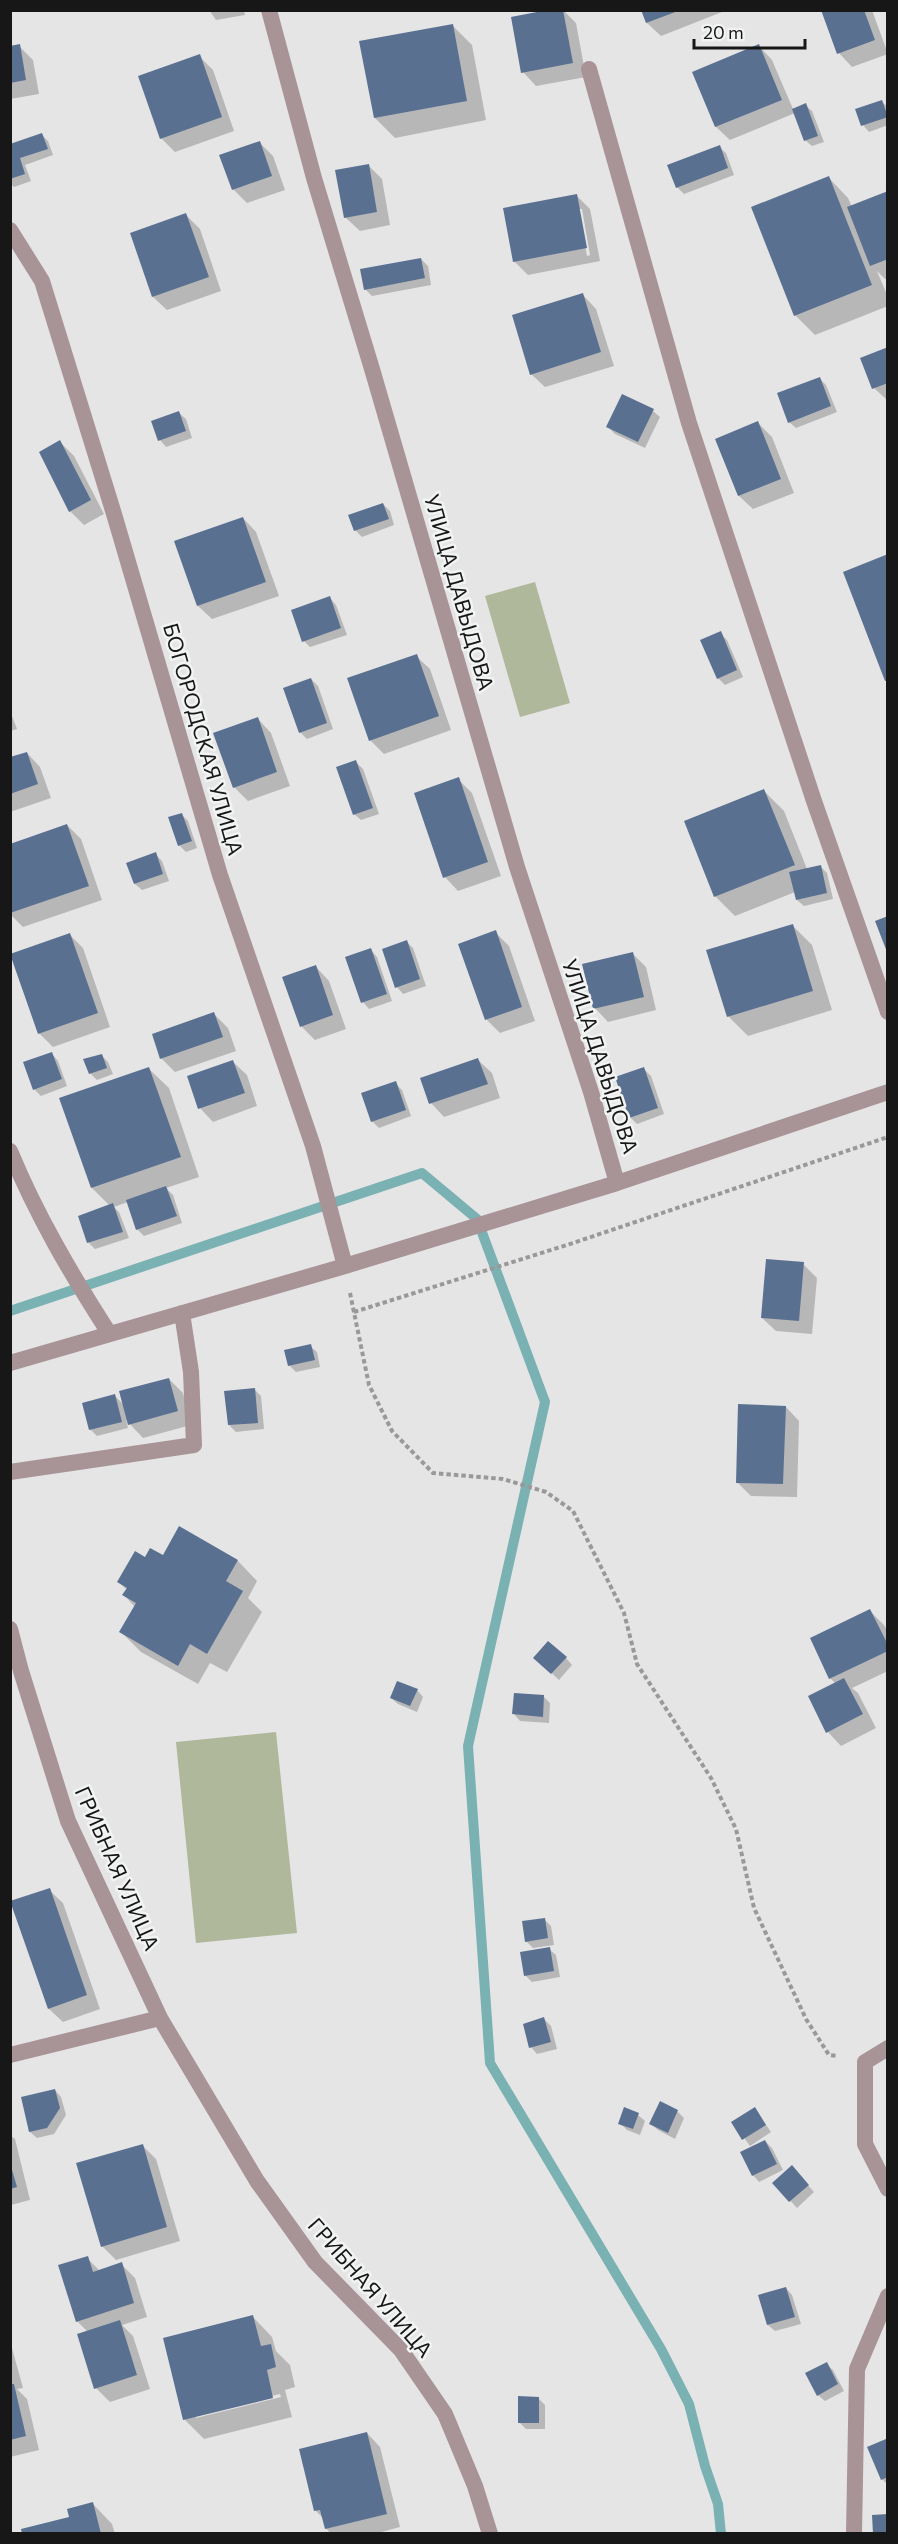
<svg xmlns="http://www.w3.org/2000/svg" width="898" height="2544" viewBox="0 0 898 2544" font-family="Commissioner,sans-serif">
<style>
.green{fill:#afb89b}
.shadow{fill:#0003;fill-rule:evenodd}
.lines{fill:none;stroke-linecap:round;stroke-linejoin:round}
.stream{stroke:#7ab1b2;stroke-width:10}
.building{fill:#5a7091}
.path{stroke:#99999a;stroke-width:4;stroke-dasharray:4.5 3;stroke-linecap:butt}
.service{stroke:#a89397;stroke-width:16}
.minor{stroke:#a89397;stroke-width:16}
.labels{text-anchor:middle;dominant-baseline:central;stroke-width:5;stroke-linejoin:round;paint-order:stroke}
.street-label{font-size:21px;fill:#171717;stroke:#f2f3f3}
</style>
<rect width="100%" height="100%" fill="#e5e5e6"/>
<path class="green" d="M535 582 570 703 520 717 485 596Z
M276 1732 297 1933 196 1943 176 1742Z"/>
<path class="shadow" d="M209 10H244L245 15 216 20Z
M563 10 576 23 586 77 536 86 523 72Z
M643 10H721L722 12 661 36 647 23Z
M823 10H872L888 54 852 67 839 53Z
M452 25 472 45 486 120 395 138 375 118Z
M19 46 33 60 39 94 10 99V48Z
M759 46 772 60 793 109 805 105 812 111 824 142 812 146 805 140 795 113 730 140 716 127 694 73Z
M199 56 213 70 234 131 175 152 161 138Z
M882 102 888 107V125L869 132 863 125Z
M41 134 48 141 53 155 25 165 31 181 14 187 10 183V145Z
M259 142 273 156 285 190 247 203 233 189Z
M719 147 726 153 734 175 684 194 677 187Z
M368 165 382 179 390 225 360 231 346 218Z
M829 178 848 198 852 207 888 193V278L885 279 877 271 888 297V306L815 335 795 315Z
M577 196 590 209 600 261 528 275 514 261ZM578 209H582L590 255 587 256Z
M186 215 200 229 221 291 167 310 153 297Z
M421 259 428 266 431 285 372 296 365 289Z
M583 295 596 309 614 366 545 387 531 374Z
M888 349V401L874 388Z
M819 378 826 385 837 412 796 428 789 422Z
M653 411 660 417 645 448 615 434 608 427Z
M179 413 186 419 192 438 166 447 160 440Z
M758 423 772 437 794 493 753 509 739 496 717 440Z
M60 442 74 456 104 514 84 525 70 511Z
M383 504 390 511 394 525 362 537 355 530Z
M243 518 256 532 279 596 212 619 198 606 176 541Z
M330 598 336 605 347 635 310 647 304 641Z
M720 633 727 640 743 677 725 685 718 678Z
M416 656 430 669 451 730 384 754 370 740Z
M311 679 318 686 333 729 307 739 300 732Z
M10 711 17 729 10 731Z
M258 719 271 733 290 786 248 801 234 787Z
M27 753 40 767 51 798 10 812V759Z
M356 762 363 769 379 814 361 820 354 814Z
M458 779 472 793 501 876 458 891 445 877Z
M764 791 784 811 807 869 820 866 827 873 833 899 804 906 797 900 795 892 735 916 715 896Z
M181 814 188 821 197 848 186 852 179 845Z
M67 825 81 839 102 900 23 927 10 914V845Z
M155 854 162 861 169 881 142 890 135 884Z
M793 926 812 945 832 1010 748 1036 728 1016Z
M495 932 509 946 535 1021 500 1033 486 1019Z
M69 934 83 948 110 1027 53 1047 39 1033Z
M406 941 413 948 426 986 403 994 397 987Z
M371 950 377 957 392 1001 369 1009 363 1002Z
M632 953 646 967 656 1010 608 1022 595 1008Z
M316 967 329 981 346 1029 315 1040 301 1026Z
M214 1014 228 1028 236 1051 175 1072 162 1059 154 1035Z
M52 1054 58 1061 67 1086 41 1096 34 1089Z
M101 1055 108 1062 113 1074 97 1080 90 1073Z
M478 1060 492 1073 500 1098 444 1117 431 1103Z
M233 1062 247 1075 257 1106 213 1122 200 1108Z
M149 1069 169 1088 199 1177 166 1188 173 1195 182 1223 144 1236 137 1229 128 1202 114 1207 119 1212 129 1238 95 1249 89 1243 79 1217 110 1206 92 1188Z
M644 1069 651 1076 664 1114 637 1124 630 1117Z
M395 1083 402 1090 411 1116 379 1128 372 1121Z
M803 1264 817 1278 812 1334 776 1331 762 1318Z
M310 1346 317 1352 320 1367 296 1372 290 1366 286 1351Z
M169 1379 183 1393 191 1425 143 1438 126 1420 128 1428 97 1436 90 1429 115 1396 125 1406Z
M254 1389 261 1396 264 1429 236 1432 229 1425Z
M786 1407 799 1421 797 1497 751 1496 737 1482Z
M180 1528 238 1561 257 1581 248 1598 262 1612 227 1672 210 1663 198 1684 141 1652 121 1632 135 1607 124 1595 127 1590 119 1582 146 1559 164 1558Z
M870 1611 884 1625 888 1632V1671L852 1688 858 1693 876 1728 841 1746 828 1732 836 1684 830 1678Z
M566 1658 572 1665 559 1680 542 1664Z
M417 1690 423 1697 417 1712 398 1704 391 1698Z
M543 1696 550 1703 549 1723 520 1721 514 1714Z
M49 1890 63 1903 100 2009 63 2022 49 2009Z
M544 1919 551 1926 554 1945 533 1948 526 1941Z
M549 1949 556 1955 560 1977 532 1982 525 1975Z
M544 2019 551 2026 557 2049 537 2054 531 2047Z
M55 2090 61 2097 66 2115 54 2134 37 2138 30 2132Z
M755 2109 771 2132 750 2146 733 2122Z
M677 2111 684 2118 675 2139 658 2130 651 2124Z
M638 2115 645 2121 640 2135 627 2130 620 2123Z
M10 2135 15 2139 30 2200 11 2205 10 2210Z
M765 2141 772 2148 783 2170 759 2182 753 2175Z
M142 2145 156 2159 180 2241 116 2260 102 2246Z
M798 2174 814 2192 797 2208 774 2183Z
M87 2258 100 2271 121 2264 135 2278 147 2317 122 2325 133 2336 150 2389 110 2402 96 2388 88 2332 77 2321Z
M786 2288 792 2295 801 2324 775 2331 768 2325 760 2296Z
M253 2317 272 2337 276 2351 290 2365 295 2387 285 2390 292 2417 204 2439 184 2419ZM280 2394 281 2397 196 2418V2415Z
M10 2341 23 2388 17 2389 27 2399 39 2450 10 2457Z
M826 2364 833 2370 844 2391 825 2401 818 2395Z
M538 2398 545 2405V2429H526L519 2422Z
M367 2433 380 2447 400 2527 374 2534H331L326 2528 323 2518 316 2511Z
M885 2441 888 2443V2485L882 2479Z
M93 2504 112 2524 115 2534H24L70 2518Z"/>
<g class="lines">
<path class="stream" d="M10 1311 422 1173 477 1219 545 1402 468 1746 490 2063 661 2349 689 2404 705 2466 718 2504 721 2534"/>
</g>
<path class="building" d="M547 10H563L573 63 521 73 511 17Z
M641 10H678V11L646 23Z
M821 10H864L875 40 837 54Z
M453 24 467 101 374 118 359 41Z
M20 44 26 80 10 83V46Z
M759 44 782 100 715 127 692 72Z
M200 54 222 117 160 139 138 76Z
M882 100 888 117 861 126 855 109Z
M806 103 818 136 804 141 792 109Z
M42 133 48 149 20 158 25 174 10 179V144Z
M260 141 272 176 232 190 219 155Z
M720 145 728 168 676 188 667 165Z
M369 164 377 212 344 218 335 170Z
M829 176 872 285 794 316 751 207Z
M888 191V259L870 266 847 207Z
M577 194 587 248 513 262 503 208Z
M186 213 209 277 152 297 130 233Z
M421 258 425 278 364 290 360 269Z
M583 293 601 352 530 375 512 315Z
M888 347V383L872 389 860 358Z
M820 377 831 406 788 423 777 393Z
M622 394 654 409 638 442 606 427Z
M179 411 186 431 158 441 151 421Z
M758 421 781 479 738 496 715 439Z
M60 440 91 500 69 512 39 452Z
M383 503 389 519 354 531 348 515Z
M243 517 266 582 197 606 174 541Z
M888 554V680L885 681 843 572Z
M330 596 341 628 302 642 291 610Z
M721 631 737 670 717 679 700 640Z
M417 654 439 716 369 741 347 678Z
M311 678 327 723 299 733 283 688Z
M258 717 277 772 233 788 213 733Z
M27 752 38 784 10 794V757Z
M356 760 373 808 353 815 336 767Z
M459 777 488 862 443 878 414 793Z
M764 789 795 865 714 897 684 821Z
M182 813 192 841 178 846 168 817Z
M67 824 89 886 10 913V844Z
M156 852 163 874 134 884 126 863Z
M821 865 827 893 796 900 789 872Z
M888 916V952H887L875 921Z
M793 924 813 991 727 1017 706 950Z
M496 930 522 1007 485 1020 458 944Z
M70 933 98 1013 38 1034 10 954Z
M407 940 420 979 395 988 382 949Z
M371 948 387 994 361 1003 345 957Z
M633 952 644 997 593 1009 582 964Z
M316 965 333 1015 300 1027 282 977Z
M214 1012 223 1037 160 1059 152 1034Z
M52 1052 62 1079 33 1090 23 1062Z
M102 1054 107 1068 89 1074 83 1059Z
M478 1058 488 1084 429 1104 420 1078Z
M233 1060 245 1093 198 1109 187 1076Z
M149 1067 181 1157 91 1188 59 1098Z
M644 1067 658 1108 629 1118 615 1077Z
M396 1081 406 1110 371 1122 361 1093Z
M166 1186 177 1216 136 1230 126 1200Z
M113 1203 123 1232 87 1243 78 1216Z
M766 1259 804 1262 799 1321 761 1318Z
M311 1344 315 1360 288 1366 284 1350Z
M169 1378 178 1411 128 1425 119 1391Z
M255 1388 258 1423 228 1425 224 1391Z
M115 1394 122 1422 89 1430 82 1403Z
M738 1404 786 1406 783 1484 736 1483Z
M179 1526 238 1560 226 1581 243 1591 207 1654 190 1644 178 1666 119 1632 136 1603 122 1595 127 1588 117 1582 135 1551 145 1557 150 1548 163 1555Z
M870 1609 888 1645V1651L829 1679 810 1638Z
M548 1641 567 1657 551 1674 533 1658Z
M844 1678 863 1714 826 1733 808 1696Z
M397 1681 418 1689 410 1706 390 1698Z
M514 1693 544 1695 543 1717 512 1714Z
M50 1888 87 1995 48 2009 10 1901Z
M545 1918 548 1938 525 1942 522 1921Z
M550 1947 554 1971 524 1976 520 1952Z
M544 2017 551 2042 529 2048 523 2024Z
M55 2089 60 2108 47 2128 29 2132 21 2097Z
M660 2101 678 2110 668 2133 649 2124Z
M624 2107 639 2113 633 2129 618 2124Z
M755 2107 766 2125 742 2140 731 2122Z
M765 2140 777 2164 752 2176 740 2152Z
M143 2144 167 2227 101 2247 76 2163Z
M10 2163 17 2187 10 2189Z
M792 2165 809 2185 789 2202 772 2183Z
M88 2256 93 2272 122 2262 134 2303 76 2322 58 2265Z
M786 2287 795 2317 767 2325 758 2295Z
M253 2315 261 2346 271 2344 276 2367 267 2370 273 2398 183 2420 163 2338Z
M120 2320 137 2375 94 2389 77 2334Z
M827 2362 838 2384 817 2396 805 2373Z
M10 2384H14L26 2436 10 2440Z
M518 2396 539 2397V2423H518Z
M367 2432 387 2514 325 2529 320 2510 314 2511 299 2449Z
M886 2439 888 2477 881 2480 867 2447Z
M93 2502 101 2534H22L21 2529 69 2517 67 2509Z
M888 2514V2534H873L872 2515Z"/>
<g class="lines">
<path class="path" d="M350 1293 369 1385 392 1431 433 1473 503 1479 546 1492 573 1511 624 1613 637 1664 711 1778 736 1829 754 1908 806 2019 829 2055 838 2056
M354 1312 573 1243 888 1137"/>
<path class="service" d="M888 2048 865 2062V2144L888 2189
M854 2534 857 2369 888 2296"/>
<path class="minor" d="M269 10 314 178 372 369 517 867 591 1092 617 1183
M589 69 689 423 814 801 888 1012
M10 230 42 281 114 514 220 875 313 1146 345 1266
M10 1151C37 1216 71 1274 109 1333
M10 1363 345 1266 617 1183 888 1092
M10 1472 194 1445 191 1372 182 1313
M10 1629 21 1671 68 1821 160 2018 257 2181 315 2262 401 2350 445 2414 475 2486 490 2534
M10 2055 160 2018"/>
</g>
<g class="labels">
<g class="street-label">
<text transform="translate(460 592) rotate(74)">УЛИЦА ДАВЫДОВА</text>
<text transform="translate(204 739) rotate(74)">БОГОРОДСКАЯ УЛИЦА</text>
<text transform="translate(601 1056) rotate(72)">УЛИЦА ДАВЫДОВА</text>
<text transform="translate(118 1868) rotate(66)">ГРИБНАЯ УЛИЦА</text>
<text transform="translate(371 2287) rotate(49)">ГРИБНАЯ УЛИЦА</text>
</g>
</g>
<rect width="898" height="2544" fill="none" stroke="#171717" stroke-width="24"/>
<path d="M694 39v9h111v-9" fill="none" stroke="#171717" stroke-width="3"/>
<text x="703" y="39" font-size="18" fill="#171717" stroke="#f2f3f3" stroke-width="4.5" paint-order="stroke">20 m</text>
</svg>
